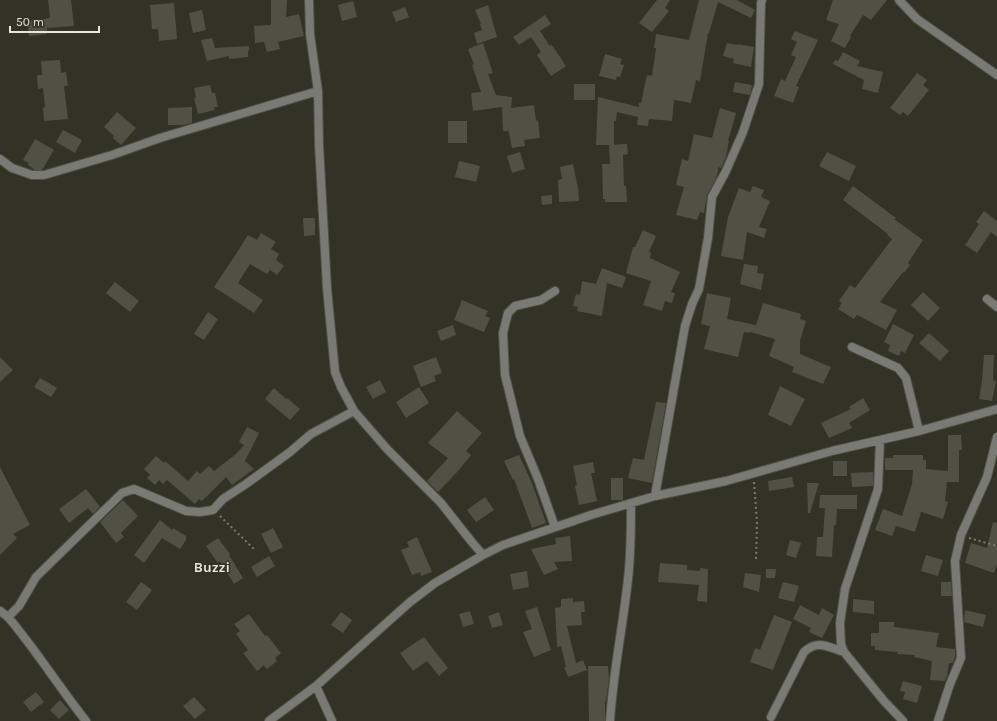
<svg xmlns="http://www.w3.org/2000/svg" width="997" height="721" viewBox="0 0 997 721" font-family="Karla,sans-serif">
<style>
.building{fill:#505045}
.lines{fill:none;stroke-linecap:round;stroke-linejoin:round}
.street-casing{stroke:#4f4f44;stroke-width:10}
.path{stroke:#7b7b72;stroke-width:2;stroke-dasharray:2 3;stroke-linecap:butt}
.street{stroke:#7a7a75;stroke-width:8}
.labels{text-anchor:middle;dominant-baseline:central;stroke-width:3;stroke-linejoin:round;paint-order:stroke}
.quarter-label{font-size:14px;font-weight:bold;fill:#e6e6df;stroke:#323227}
</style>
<rect width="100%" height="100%" fill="#323227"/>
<path class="building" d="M48 0H71L74 26 47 28V34L29 36 27 21 50 18Z
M271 0H287L286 17 299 14 304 36 278 42 280 49 267 52 264 42 255 43 254 26 271 25Z
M657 0H670L665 8 669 11 652 32 639 23Z
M699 0H737L755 10 751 18 718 2 709 33H708L700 81 696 80 691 103 674 100 672 121 649 119 648 126 637 125 638 117 617 112 616 121H614V145H596L598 97 639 107V103H641L647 75 652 76 656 48H654L656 34 689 40Z
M833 0H887L871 20 863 15 850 36 851 37 845 48 831 41 839 24 826 20Z
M353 1 357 17 342 21 338 5Z
M174 3 177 39 159 41 158 29H152L150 5Z
M488 5 497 37 477 44 474 33 482 30 480 24H481L475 10Z
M405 7 409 17 396 22 392 12Z
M202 10 206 30 193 33 189 13Z
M545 15 551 24 540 31 550 46 552 45 566 66 551 76 537 55 541 52 531 37 519 45 513 37Z
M795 31 818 40 796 86 799 87 793 103 774 96 781 79 785 81 796 57 791 55 797 42 791 39Z
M212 38 215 48 249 46V51H248V57L229 59V56L207 61 201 40Z
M483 43 493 73 488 74 496 95 512 97 511 108 534 105 536 121 538 120 540 138 524 140 525 146 512 148 508 128V131H503L502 107 473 111 471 93 481 92 472 65 474 64 468 49Z
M727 43 737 45V44L754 47 751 67 733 63 734 59 723 56Z
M843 52 860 61 857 66 883 72 878 93 862 89 864 80 833 64 835 60 838 61Z
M605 54 622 59 620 64 624 65 620 77 617 76 616 80 599 76Z
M60 60 61 73 66 72 68 86H64L68 119 44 121 43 108 45 107 43 88 38 89 37 75H42L41 61Z
M917 73 927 80 923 85 929 90 908 116 903 112 900 115 890 108Z
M735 82 752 85 750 95 733 92Z
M574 84H595V100H574Z
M210 85 212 93H215L218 107H214L215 110 198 114 194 98H196L194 88Z
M192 107V123L184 125H168V108Z
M720 108 736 113 728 141H729L726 157 721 168 719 167 716 179 707 195 704 213 700 212 697 220 676 215 684 187 676 185 682 159 688 161 694 134 712 138Z
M117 112 136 128 121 145 113 138 114 136 104 127Z
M448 121H467V143H448Z
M63 130 82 140 75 153 56 142Z
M35 139 54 150 42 170H35L28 165 29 163 23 160Z
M627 144 628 154 623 155 624 186H626L627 202H605V199H603L602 164H610L609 145Z
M520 152 525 169 512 173 507 156Z
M827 152 856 166 849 181 819 166Z
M459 161 480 166 476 182 455 177Z
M573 164 578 188 579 201 559 202 558 180 562 179 560 167Z
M753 186 764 190 761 197 770 201 759 227 767 229 764 238 747 232 743 260 721 256 728 217 739 188 750 192Z
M853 186 896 218 894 219 923 240 908 263 910 265 904 273 903 272 880 302 897 310 886 330 857 315 854 319 838 309 842 303 839 301 850 285 855 288 892 239 887 235 888 234 843 200Z
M552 195V204L542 205 541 196Z
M984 211 997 221V237L991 232 977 253 965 245 979 224 976 222Z
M303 218H315V235L304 236Z
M643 230 656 236 649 252H651L650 258 680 272 671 292 675 293 672 303 665 301 662 311 643 305 651 281 626 273 633 247H635Z
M261 233 276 242 271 249 279 254 276 260 284 266 277 275 270 270 267 274 250 264 238 283 263 300 254 313 214 287 238 251 248 235 257 240Z
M744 264 758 266 757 273 764 274 761 290 740 284Z
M602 268 626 277 622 288 607 283 602 316 577 311 578 307 573 306 576 294 580 295 582 281 596 284Z
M115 282 139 301 130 312 106 293Z
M923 292 940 308 928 321 911 305Z
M707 293 731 298 727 319 756 325 763 303 801 314 800 319 806 321 800 341V354L831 367 823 384 792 372 794 367 769 356 775 339 750 332 749 333 744 332 738 357 704 349 710 326 701 324Z
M462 300 488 311 485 316 490 318 484 332 454 320Z
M208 312 218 319 204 340 194 334Z
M893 324 914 335 905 353 901 351 899 356 888 351 890 345 884 342Z
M453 325 456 335 441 341 437 331Z
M929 333 949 351 940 361 919 343Z
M984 355H994L993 380 996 381 992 401 979 399 982 381Z
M0 357 13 370 0 382Z
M436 357 442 373 434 376 436 381 421 387 413 366Z
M40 378 57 388 51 397 34 387Z
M380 380 386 392 373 399 366 387Z
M780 386 805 399 791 426 768 415Z
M419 387 429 403 406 418 396 402Z
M274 388 286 399 287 398 300 409 290 420 265 399Z
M863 398 870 410 849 423 852 428 829 438 821 423 851 409 849 407Z
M656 402 666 403 652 483 628 478 633 458 644 460Z
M457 411 482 433 466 451 471 455 458 471 438 492 427 481 448 458 428 443Z
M247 427 259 433 245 461 254 469 232 485 226 477 202 501 199 499 195 504 167 480 163 484 159 480 155 485 147 478 150 475 144 469 156 456 164 463 165 461 188 481 197 471 200 474 209 466 214 471 236 454 244 445 239 442Z
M948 435H961L962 450H959V482H947L945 501 948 502 943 519 921 512 915 532 896 526 892 536 875 530 883 509 902 516 912 484 913 470H885V458H893V455H923V460H926V469L948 471Z
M519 455 532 483 546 523 532 528 514 479 513 480 504 461Z
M833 461H847V476H833Z
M593 462 595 473H591L597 501 579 505 575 486 577 485 573 466Z
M0 467 30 525 13 534 17 538 0 555Z
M873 472V486L852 487 851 473Z
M792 477 794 487 769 491 768 481Z
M611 478H623V500H611Z
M807 483H819L810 513H808Z
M86 489 100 507 93 514 88 508 69 523 59 509Z
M820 495H857V509H837L836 525H834L832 557 816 556 817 537H823L825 508H819Z
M485 497 494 510 476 522 467 510Z
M123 500 138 516 121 533 124 537 116 543 100 522Z
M160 520 172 530 173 528 186 536V540L180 549 162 538 144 563 134 555Z
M993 522 997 523V564L994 573 965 563 971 543 987 548Z
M273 528 283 547 271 553 261 534Z
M570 536 572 561 554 562 558 569 544 575 531 549 556 544 555 538Z
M417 537 432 572 421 576 420 572 412 575 401 550 409 547 407 542Z
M218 538 230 554 229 555 243 578 234 584 220 561 218 563 206 546Z
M790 540 801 543 796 558 786 555Z
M926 555 943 560 938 576 921 571Z
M269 556 275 566 257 577 251 567Z
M660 563 687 565V570L700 571V568L708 569 707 602 697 601 699 585 658 582Z
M766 569H776L775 578H766Z
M527 571 529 587 513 590 510 574Z
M745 573 761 575 759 592 743 587Z
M141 582 152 590 137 610 126 602Z
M783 582 799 586 794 602 778 598Z
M941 582H951L952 596H941Z
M573 598V602L584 601 585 612H581L582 625 567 626 576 663 583 660 587 670 568 677 564 667H566L561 646 557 647 555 608 561 607V599Z
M853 599 874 601V614L853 612Z
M800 605 819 615 822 608 834 615 822 638 809 632 811 628 793 619Z
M537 607 551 650 534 657 523 632 532 629 525 611Z
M965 610 986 615 983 627 964 622Z
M470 611 474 624 463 627 459 614Z
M341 612 352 620 343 633 331 625Z
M499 612 503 625 492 628 488 616Z
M249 614 265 636 267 635 281 653 275 658 277 661 267 669 264 665 257 671 243 653 248 650 236 634 240 631 234 624Z
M774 615 792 622 773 670 750 662 755 648 760 650Z
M879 622H894V627L939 633 936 647 955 649V657L953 663H949L947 676 945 681 930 680 932 661 914 657 915 655 897 654 898 652 875 650V646H871V633H879Z
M424 637 448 668 439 676 427 661 413 671 400 653Z
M588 666H608L609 679 606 701H605V721H589Z
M903 681 922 686 917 703 903 699 905 692 900 691Z
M36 692 44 702 31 712 23 702Z
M194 697 206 710 195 719 183 706Z
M60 700 69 710 59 719 50 710Z"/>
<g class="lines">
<g class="street-casing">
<path id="street" d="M309 0 310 34 318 91 319 145 327 288 335 372 341 387 354 411 387 449 441 503 471 541 483 555
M899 0 917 19 997 75
M0 159 12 168 32 175H44L112 155 160 138 318 91
M987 299 997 307
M852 347 898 368 906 378 919 431
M880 440 878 489 845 589 840 623 841 644 844 652 884 701 903 721
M655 496 685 326 692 304 699 289 708 238 712 197 726 171 743 132 759 84 761 3 762 0
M555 527 538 479 520 436 505 375 503 333 508 313 515 306 541 300 555 291
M0 611 8 617 19 606 36 577 122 493 134 489 186 511 200 512 213 510 223 499 246 484 290 452 311 434 354 411
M8 617C36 650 59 687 86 721
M316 686 332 721
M771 717 804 652C818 639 828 647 844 652
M269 721 316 686 410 602 435 583 483 555 503 545 591 515 655 496 726 481 832 451 919 431 997 409
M610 721C613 673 623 626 628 579 631 554 631 528 631 503
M938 721 950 684 961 658 955 561 961 535 987 477 997 437"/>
</g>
<path class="path" d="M754 482 757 523 756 561
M220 516 255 550
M969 538 997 546"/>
<use href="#street" class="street"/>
</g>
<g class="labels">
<g class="quarter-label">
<text x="212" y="567">Buzzi</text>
</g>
</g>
<path d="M10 26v6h89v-6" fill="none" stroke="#e6e6df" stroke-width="2"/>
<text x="16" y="26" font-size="12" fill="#e6e6df" stroke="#323227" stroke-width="3" paint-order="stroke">50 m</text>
</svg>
